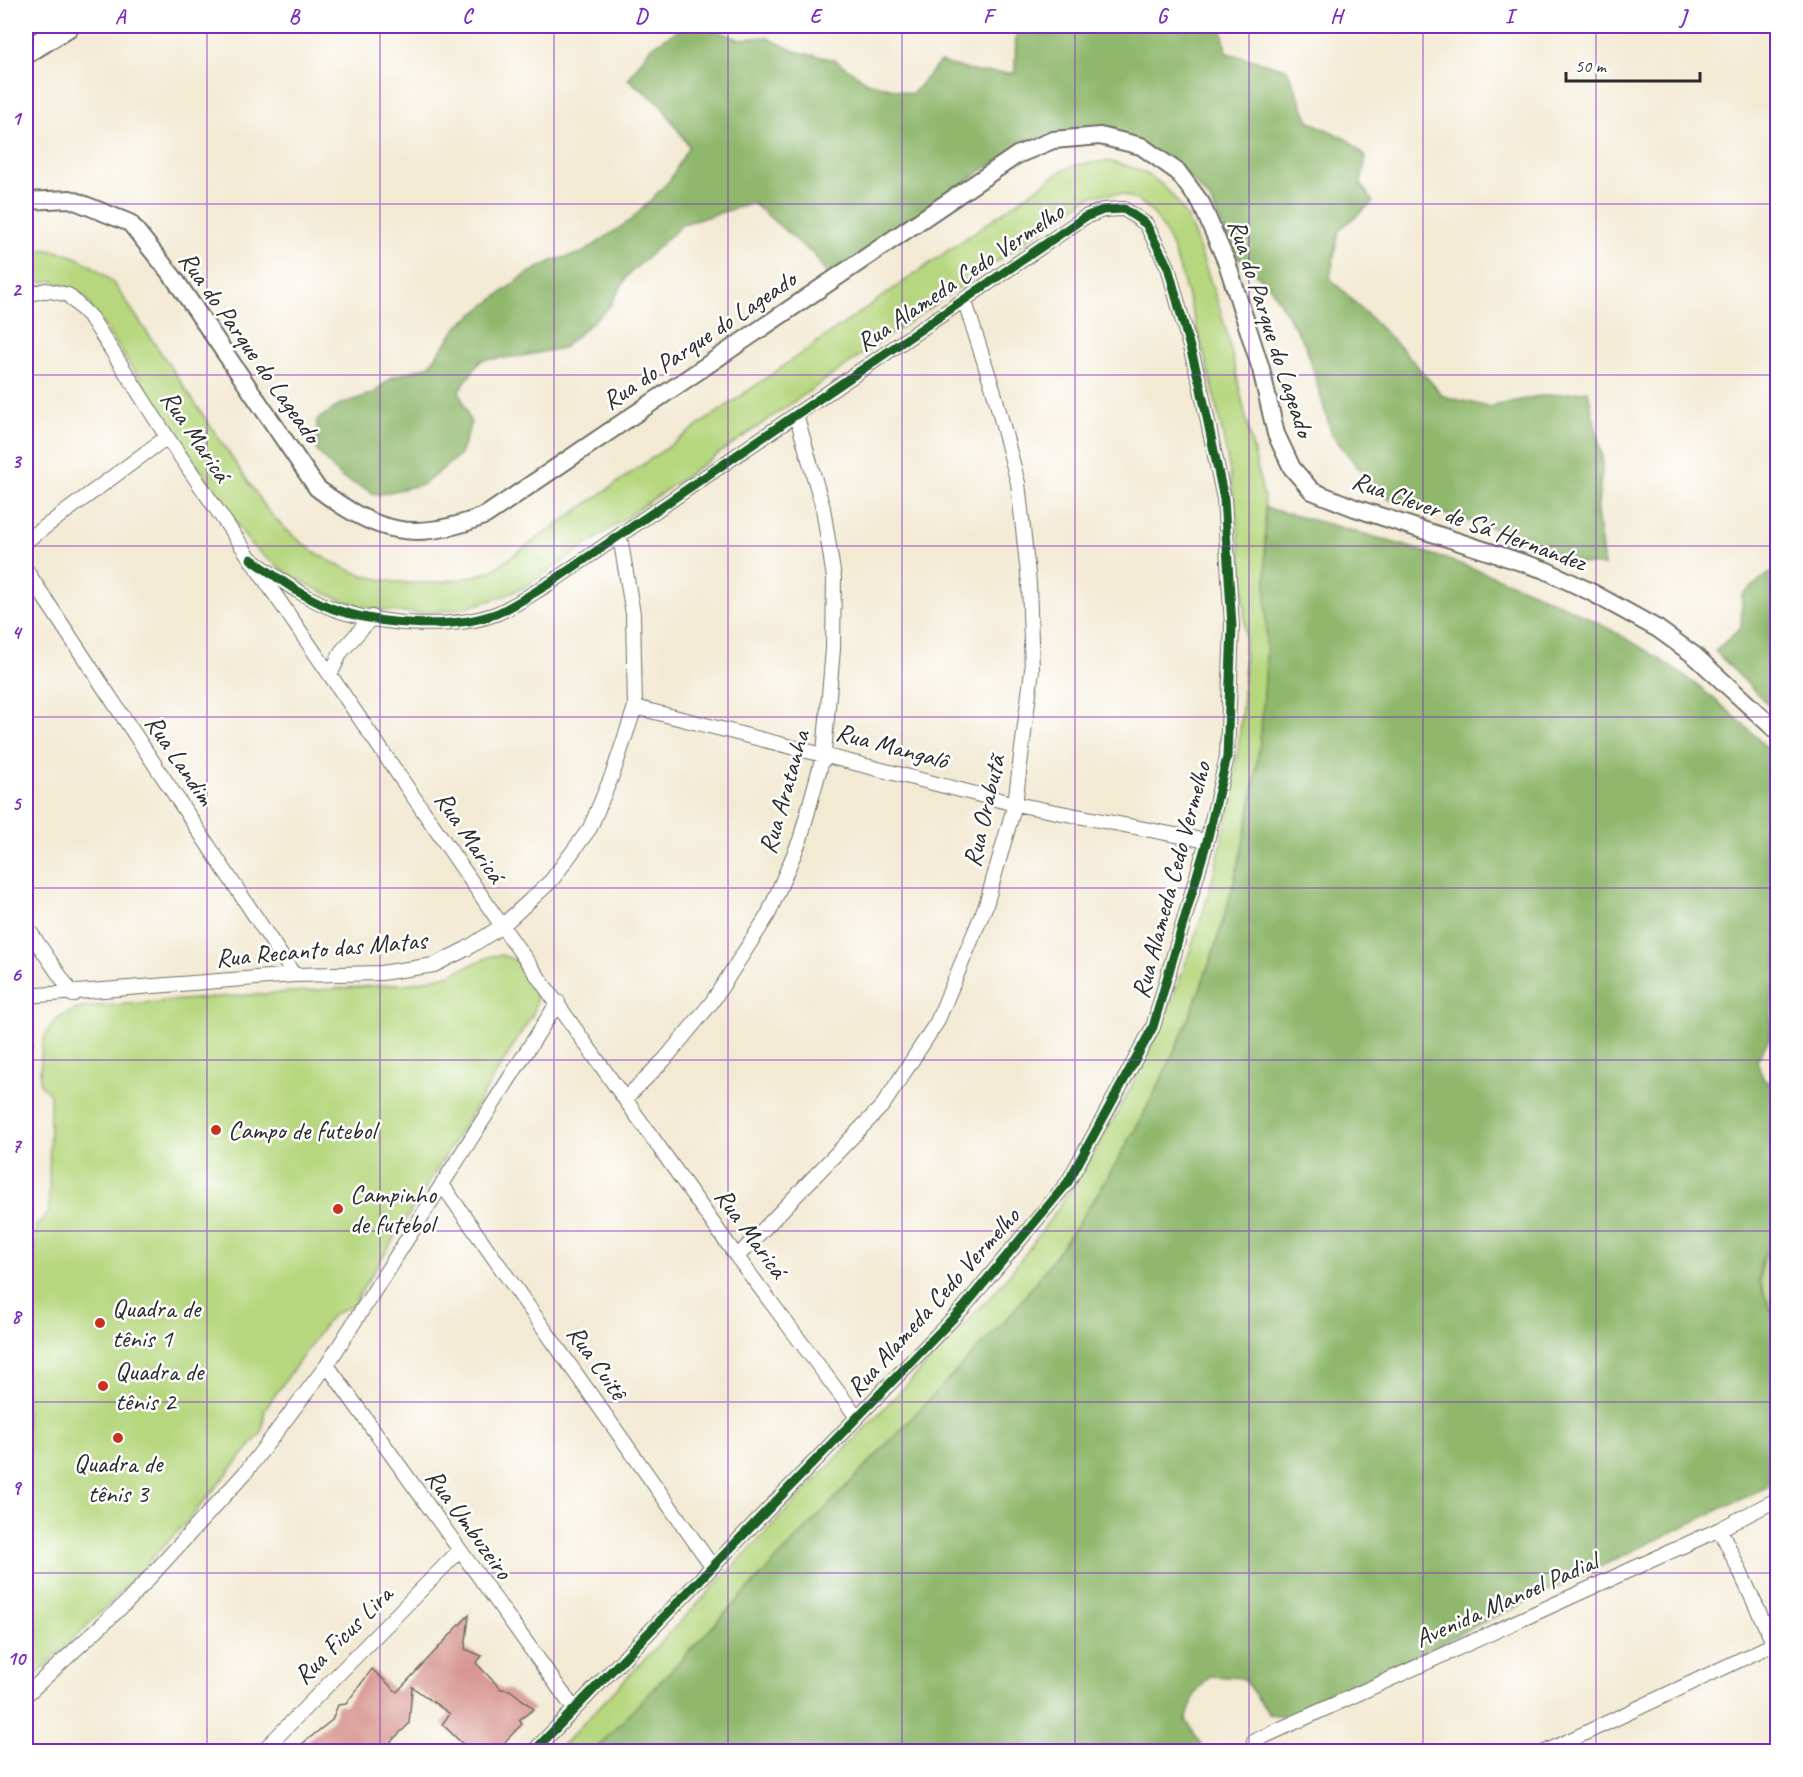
<svg xmlns="http://www.w3.org/2000/svg" width="1803" height="1777" viewBox="0 0 1803 1777" font-family="Caveat,sans-serif">
<style>
.green{fill:#b6d77e;stroke:#708154;stroke-width:1.5}
.forest{fill:#90b86d;stroke:#5e724c;stroke-width:1.5}
.building{fill:#d5928a}
.lines{fill:none;stroke-linecap:round;stroke-linejoin:round}
.minor-casing{stroke:#716e66;stroke-width:16}
.tertiary-casing{stroke:#716e66;stroke-width:20}
.trunk-casing{stroke:#716e66;stroke-width:26}
.minor{stroke:#fff;stroke-width:14}
.tertiary{stroke:#fff;stroke-width:16}
.trunk{stroke:#fff;stroke-width:22}
.cycleway-casing{stroke:#fff;stroke-width:13}
.cycleway{stroke:#1b5e20;stroke-width:9}
.grid{fill:none;stroke:#7b2cbf;stroke-width:1.5;stroke-opacity:0.55}
.poi-dot{fill:#c8321e;stroke:#fff;stroke-width:2}
.labels{text-anchor:middle;dominant-baseline:central;stroke-width:5;stroke-linejoin:round;paint-order:stroke}
.street-label{font-size:26px;fill:#2b2b2b;stroke:#fff}
.poi-label{font-size:26px;fill:#2b2b2b;stroke:#fff;text-anchor:start}
.neatline{fill:none;stroke:#7b2cbf;stroke-width:2}
.grid-label{font-size:20px;text-anchor:middle;font-weight:bold;fill:#7b2cbf}
</style>
<rect width="100%" height="100%" fill="#fff"/>
<filter id="ink" filterUnits="userSpaceOnUse"><feTurbulence type="fractalNoise" baseFrequency=".0167" numOctaves="2"/><feDisplacementMap in="SourceGraphic" scale="12" xChannelSelector="R" yChannelSelector="G"/><feConvolveMatrix kernelMatrix="1 2 1 2 8 2 1 2 1" color-interpolation-filters="sRGB"/></filter>
<filter id="wash" filterUnits="userSpaceOnUse"><feTurbulence type="fractalNoise" baseFrequency=".008" numOctaves="4" result="noise"/><feDisplacementMap in="SourceGraphic" scale="24" xChannelSelector="R" yChannelSelector="G"/><feGaussianBlur stdDeviation="1.35" result="paint"/><feColorMatrix in="noise" values="0 0 0 0 0 0 0 0 0 0 0 0 0 0 0 0 0 1.4 0 .05"/><feComposite in="paint" operator="in"/></filter>
<g filter="url(#wash)">
<rect width="100%" height="100%" fill="#f3ead4"/>
<path class="green" d="M1106 161C1187 173 1192 234 1217 300 1230 338 1237 378 1246 418 1252 447 1260 476 1265 505 1267 520 1265 535 1265 550 1266 578 1267 605 1267 633 1263 890 1171 1116 1011 1314L594 1751H557L995 1292C1166 1083 1266 827 1241 554 1232 464 1212 376 1186 290 1172 243 1155 178 1090 197L527 586C428 633 333 617 251 545L83 295 54 281 26 283V250C61 246 90 260 115 285L268 511C329 579 405 599 491 571L1063 170 1077 165Z
M501 955C529 962 543 986 533 1014L353 1305 332 1315 265 1409 262 1432 190 1518 109 1604 26 1685V1320L32 1300 36 1225 49 1212 50 1095 40 1083C41 1044 40 1017 86 1007L414 983 451 974 491 956Z
M1777 1248V1323C1766 1299 1754 1280 1765 1254Z"/>
<path class="forest" d="M685 26 709 27 738 39 766 37 794 51 835 60 867 82 912 94 940 62 976 72 1015 73 1016 26H1221L1227 53 1287 69 1309 121 1348 140 1366 157 1361 184 1373 202 1339 230 1330 278 1405 352 1443 396 1488 407 1534 397 1588 391 1603 462 1597 512 1604 566 1580 563 1504 531 1388 498 1356 465 1332 435 1306 346 1271 288 1236 255 1210 200 1176 162 1085 130 1034 138 983 170 828 277 816 257 753 203 683 224 628 275 609 307 563 348 523 356 481 360 459 390 471 424 460 455 424 484 377 495 342 478 317 451V420L341 404 374 393 392 377 429 366 458 326 525 275 554 260 582 253 632 219 669 181 689 146 660 104 628 79 651 47Z
M1265 508C1449 553 1647 613 1777 759V986L1773 989 1770 1037 1757 1061 1764 1080 1778 1088 1777 1248 1765 1254 1760 1265 1759 1283 1777 1323V1482L1288 1716 1269 1714 1243 1678 1210 1676 1195 1694 1186 1720 1205 1751H594L1011 1314C1153 1138 1246 934 1263 707 1269 641 1265 574 1265 508Z
M1777 567V714L1715 651 1741 628 1742 595Z"/>
<g id="blocks">
<path class="building" d="M469 1615 465 1649 482 1656 476 1663 501 1689 510 1690 534 1709 519 1720 522 1724 495 1752H471L442 1724 450 1714 412 1687 409 1724 384 1748 373 1752H292L332 1720 338 1705 346 1704 372 1669 397 1692Z"/>
</g>
</g>
<g filter="url(#ink)">
<use href="#blocks" fill-opacity="0" stroke="#716e66" stroke-width="1.5"/>
<g class="lines">
<g class="minor-casing">
<path id="minor" d="M26 295 46 290 68 295 91 318 167 437 502 926 737 1257 857 1417
M26 541 167 437
M251 559C279 579 309 602 343 612 386 625 455 630 498 613 516 605 533 593 550 583L1085 217 1103 210 1124 209 1146 224 1168 267 1200 384 1224 499 1232 626 1227 757 1207 841 1153 1027 1068 1182 964 1307 533 1752
M26 570 294 975
M330 675 341 652 372 617
M635 707 1015 804 1207 841
M26 926 73 995
M26 996 294 975 381 973 434 965 466 949 502 926 551 881 590 828 613 773 635 707 633 614 620 537
M26 1044 27 996
M625 1099 665 1059 712 1002 768 915 800 840 824 753 833 649 834 578 823 508 796 414
M443 1186 712 1566
M737 1257 883 1105 937 1022 986 905 1015 804 1032 670 1029 583 1018 483 994 392 964 299
M327 1365 574 1709
M1720 1529 1778 1653
M26 1695 128 1601 245 1473 327 1365 558 1002
M262 1752 459 1551
M1257 1752 1254 1741 1720 1529 1778 1499
M1545 1752 1778 1642"/>
</g>
<g class="tertiary-casing">
<path id="tertiary" d="M26 201 70 199 130 223 174 278 317 488C376 533 415 544 486 515L1017 155 1053 140 1100 136 1141 146 1178 172 1201 203 1227 263 1261 369 1276 434 1292 468 1312 491 1355 508 1545 570 1591 592 1658 629 1694 655 1778 732"/>
</g>
<g class="trunk-casing">
<path id="trunk" d="M26 52 67 26"/>
</g>
<use href="#minor" class="minor"/>
<use href="#tertiary" class="tertiary"/>
<use href="#trunk" class="trunk"/>
<g class="cycleway-casing">
<path id="cycleway" d="M251 559C279 579 309 602 343 612 386 625 455 630 498 613 516 605 533 593 550 583L1085 217 1103 210 1124 209 1146 224 1168 267 1200 384 1224 499 1232 626 1227 757 1207 841 1153 1027 1068 1182 964 1307 533 1752"/>
</g>
<use href="#cycleway" class="cycleway"/>
</g>
</g>
<path class="grid" d="M207 26V1752M380 26V1752M554 26V1752M728 26V1752M902 26V1752M1075 26V1752M1249 26V1752M1423 26V1752M1596 26V1752M26 204H1778M26 375H1778M26 546H1778M26 717H1778M26 888H1778M26 1060H1778M26 1231H1778M26 1402H1778M26 1573H1778"/>
<g class="poi-dot">
<circle cx="216" cy="1130" r="6"/>
<circle cx="338" cy="1209" r="6"/>
<circle cx="100" cy="1323" r="6"/>
<circle cx="103" cy="1386" r="6"/>
<circle cx="118" cy="1438" r="6"/>
</g>
<g class="labels">
<g class="street-label">
<text transform="translate(960 277) rotate(-34)">Rua Alameda Cedo Vermelho</text>
<text transform="translate(1271 328) rotate(72)">Rua do Parque do Lageado</text>
<text transform="translate(699 340) rotate(-34)">Rua do Parque do Lageado</text>
<text transform="translate(250 347) rotate(55)">Rua do Parque do Lageado</text>
<text transform="translate(196 436) rotate(56)">Rua Maricá</text>
<text transform="translate(1469 521) rotate(20)">Rua Clever de Sá Hernandez</text>
<text transform="translate(892 746) rotate(15)">Rua Mangalô</text>
<text transform="translate(180 760) rotate(56)">Rua Landim</text>
<text transform="translate(784 792) rotate(-74)">Rua Aratanha</text>
<text transform="translate(984 811) rotate(-77)">Rua Orabutã</text>
<text transform="translate(470 837) rotate(56)">Rua Maricá</text>
<text transform="translate(1171 880) rotate(-75)">Rua Alameda Cedo Vermelho</text>
<text transform="translate(321 949) rotate(-5)">Rua Recanto das Matas</text>
<text transform="translate(751 1233) rotate(54)">Rua Maricá</text>
<text transform="translate(933 1302) rotate(-48)">Rua Alameda Cedo Vermelho</text>
<text transform="translate(597 1362) rotate(55)">Rua Cuitê</text>
<text transform="translate(469 1524) rotate(54)">Rua Umbuzeiro</text>
<text transform="translate(1506 1600) rotate(-24)">Avenida Manoel Padial</text>
<text transform="translate(343 1635) rotate(-45)">Rua Ficus Lira</text>
</g>
<g class="poi-label">
<text x="228" y="1130">Campo de futebol</text>
<text x="350" y="1194">Campinho<tspan x="350" dy="30">de futebol</tspan></text>
<text x="112" y="1308">Quadra de<tspan x="112" dy="30">tênis 1</tspan></text>
<text x="115" y="1371">Quadra de<tspan x="115" dy="30">tênis 2</tspan></text>
<text x="118" y="1463" text-anchor="middle">Quadra de<tspan x="118" dy="30">tênis 3</tspan></text>
</g>
</g>
<rect width="1803" height="1777" fill="none" stroke="#fff" stroke-width="66"/>
<path d="M1566 72v9h134v-9" fill="none" stroke="#2b2b2b" stroke-width="3"/>
<text x="1575" y="72" font-size="18" fill="#2b2b2b" stroke="#ffffff" stroke-width="4.5" paint-order="stroke">50 m</text>
<rect x="33" y="33" width="1737" height="1711" class="neatline"/>
<g class="grid-label">
<text x="120" y="23">A</text>
<text x="294" y="23">B</text>
<text x="467" y="23">C</text>
<text x="641" y="23">D</text>
<text x="815" y="23">E</text>
<text x="988" y="23">F</text>
<text x="1162" y="23">G</text>
<text x="1336" y="23">H</text>
<text x="1509" y="23">I</text>
<text x="1683" y="23">J</text>
<text x="16" y="125">1</text>
<text x="16" y="296">2</text>
<text x="16" y="468">3</text>
<text x="16" y="639">4</text>
<text x="16" y="810">5</text>
<text x="16" y="981">6</text>
<text x="16" y="1152">7</text>
<text x="16" y="1323">8</text>
<text x="16" y="1494">9</text>
<text x="16" y="1665">10</text>
</g>
</svg>
